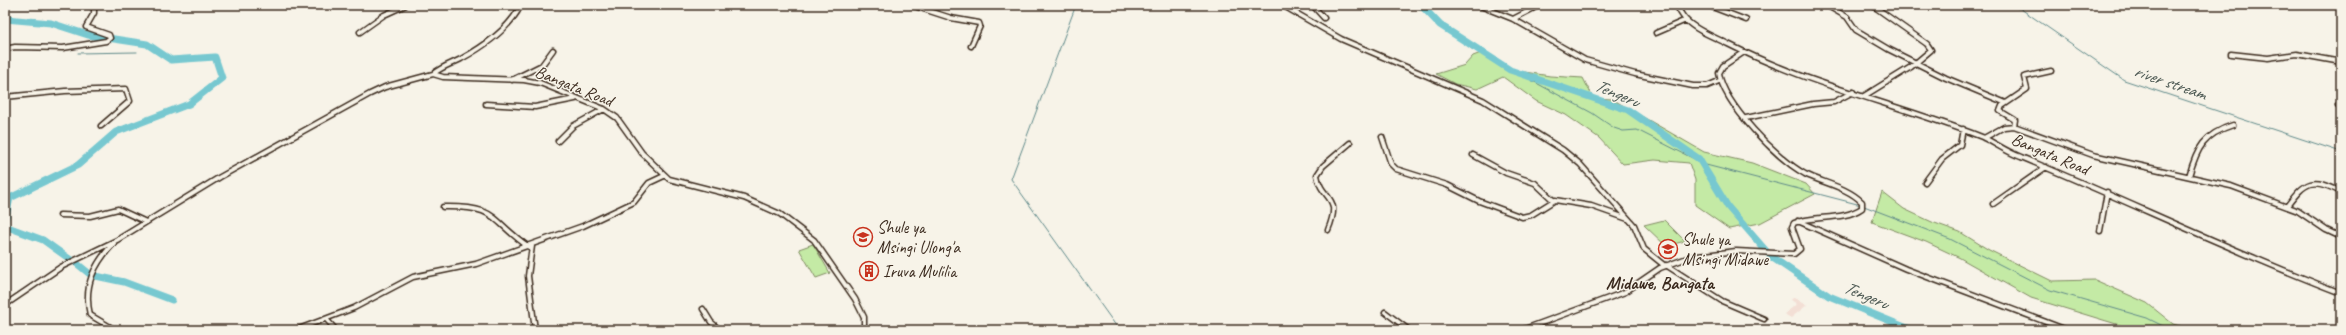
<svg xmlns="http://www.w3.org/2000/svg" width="2346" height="335" viewBox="0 0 2346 335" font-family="Caveat,sans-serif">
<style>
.built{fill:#f3dfd5}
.green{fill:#c4eaa5;stroke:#808a62}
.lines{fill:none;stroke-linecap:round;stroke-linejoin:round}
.stream{stroke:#5f8989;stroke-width:1}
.river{stroke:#77c8d0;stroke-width:7}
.minor-casing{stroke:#3b2a1e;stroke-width:7}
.minor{stroke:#f7f3e8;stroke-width:4}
.labels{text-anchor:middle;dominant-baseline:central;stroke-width:3;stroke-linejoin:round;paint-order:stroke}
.street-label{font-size:17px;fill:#3b2a1e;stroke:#f7f3e8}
.poi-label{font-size:17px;fill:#3b2a1e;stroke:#f7f3e8;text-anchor:start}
.water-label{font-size:18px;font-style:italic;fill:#4d5953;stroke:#f7f3e8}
.neighbourhood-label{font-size:18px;font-weight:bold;fill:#3b2a1e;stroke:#f7f3e8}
</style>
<rect width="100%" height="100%" fill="#f7f3e8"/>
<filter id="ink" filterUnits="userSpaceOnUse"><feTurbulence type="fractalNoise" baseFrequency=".025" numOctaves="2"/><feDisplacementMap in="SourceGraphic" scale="8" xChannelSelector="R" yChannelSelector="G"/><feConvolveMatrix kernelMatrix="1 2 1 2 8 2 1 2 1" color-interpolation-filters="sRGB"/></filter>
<g filter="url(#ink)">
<path class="built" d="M1794 297 1807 305 1791 318 1784 314 1797 304 1791 300Z"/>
<path class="green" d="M1481 53 1512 70 1550 76 1583 78 1593 98 1612 99 1704 152 1752 163 1806 184 1815 194 1760 223 1729 229 1695 205V180L1689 163 1655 160 1623 164 1599 138 1566 115 1536 101 1503 77 1477 89 1455 84 1436 74 1465 65 1473 56Z
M1882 192 1904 209 1932 222 1960 232 1989 250 2052 281 2095 280 2147 303 2173 324 2194 330H2136L2031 298 1960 258 1926 242 1872 222Z
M1664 220 1685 241 1666 246 1644 225Z
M813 244 830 273 816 278 799 249Z"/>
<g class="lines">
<path class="stream" d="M1076 5 1011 179 1119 330
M1414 5 1450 29 1470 48 1505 66
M2008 5 2021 9 2124 80 2341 152
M78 53 137 52
M1527 78 1592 113 1614 128 1623 131 1637 130 1706 165 1861 205
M1864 206 1950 239 2050 290 2147 318 2171 330"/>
<path class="river" d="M1421 5 1440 25 1510 70 1628 110 1699 159 1728 207 1767 252
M5 19 51 23 88 35 147 44 171 60 215 57 222 78 189 104 116 132 78 165 10 198 5 221
M5 226 43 240 71 260
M1770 256 1829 296 1912 330
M75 262 91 275 124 282 172 300"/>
<g class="minor-casing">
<path id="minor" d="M521 5C510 28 483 47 461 59 451 64 441 67 433 74L443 77 524 80 540 83 604 109 617 118 642 153 669 179 744 198 780 214 814 240 855 299 864 317V330
M911 5 951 18 979 23 980 26 971 46
M1282 5 1341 39 1483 100 1563 150 1580 164 1634 225 1644 249 1665 266
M1319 5 1315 8 1324 18
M1478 5 1513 19 1585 60 1635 74 1693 86H1707L1719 81
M1676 5C1679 10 1682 16 1686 20 1697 31 1714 37 1728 44 1808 85 1898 104 1982 137 1995 143 2007 152 2021 157 2128 201 2233 252 2341 293
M1707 5 1746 20
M1826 5 1847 17 1856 30 1888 49 1946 78 2006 103
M1513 19 1540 5
M360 32 384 15 406 5
M1656 33 1686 20
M5 49 15 47 63 48 106 41 110 38 109 35 86 27 94 13V5
M2231 54 2268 58 2297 54 2341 62
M512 80 542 65 553 50
M1864 96 1911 67 1931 50 1927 44 1872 5
M5 97 65 91 126 89 130 101 101 126
M486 104 535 107 575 99
M2338 105 2341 106
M1746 118 1813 104 1834 102 1853 92
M2014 126 2015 120 2000 111 2002 106 2027 89 2024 77 2051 71
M1382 137 1391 164 1396 169 1447 185 1479 201 1522 217 1531 215 1555 200 1591 206 1628 219
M1984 138 2004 127 2014 126 2093 155 2231 186 2298 211 2326 230 2341 237
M558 141 573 126 604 109
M1473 155 1506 173 1535 183 1553 200
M2189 176C2197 148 2204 134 2233 125
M1925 182 1942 159 1960 145 1963 129
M1993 204 2046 167
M2287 206C2306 181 2312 177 2341 192
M443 207C499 206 489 219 529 247
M60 215 90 216 118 209 146 222
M1798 221 1906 269 2067 330
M1328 230C1343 194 1321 201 1317 175L1323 166 1350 143
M2100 231 2107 192
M114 243C94 264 83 286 90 315L112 328 147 330
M532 246 528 276 535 330
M1666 265 1722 301 1764 319
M5 305 61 267 117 240 220 177 370 94 385 87 433 74
M703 309 711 322 720 330
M1385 312 1409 330
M326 319 336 330
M296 330 354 308 413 277 476 264 583 226 634 202 649 183 664 176
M1522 330 1625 292 1660 268 1690 257 1736 251 1794 254 1800 249 1792 227 1794 223C1815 215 1843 221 1862 208V202C1847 187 1823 183 1805 174 1777 159 1724 104 1719 73L1723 66 1744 52"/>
</g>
<use href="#minor" class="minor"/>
</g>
</g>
<defs>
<g id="school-ring" transform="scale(1)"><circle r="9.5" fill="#f7f3e8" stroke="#c8321e" stroke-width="1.5"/><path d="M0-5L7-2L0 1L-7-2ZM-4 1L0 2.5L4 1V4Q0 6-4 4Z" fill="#c8321e"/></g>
<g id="building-ring" transform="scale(1)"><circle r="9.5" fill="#f7f3e8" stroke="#c8321e" stroke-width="1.5"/><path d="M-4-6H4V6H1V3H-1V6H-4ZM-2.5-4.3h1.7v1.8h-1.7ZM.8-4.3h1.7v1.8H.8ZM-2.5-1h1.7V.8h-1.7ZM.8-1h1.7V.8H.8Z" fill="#c8321e"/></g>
</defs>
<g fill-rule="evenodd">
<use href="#school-ring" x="863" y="237"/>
<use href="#school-ring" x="1668" y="249"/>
<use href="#building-ring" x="869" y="271"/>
</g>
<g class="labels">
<g class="street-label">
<text transform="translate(574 86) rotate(22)">Bangata Road</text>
<text transform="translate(2050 154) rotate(23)">Bangata Road</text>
</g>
<g class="poi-label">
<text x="877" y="227">Shule ya<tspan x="877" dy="20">Msingi Ulong'a</tspan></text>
<text x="1682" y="239">Shule ya<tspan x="1682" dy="20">Msingi Midawe</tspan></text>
<text x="883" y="271">Iruva Mulilia</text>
</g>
<g class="water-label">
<text transform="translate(2170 82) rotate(19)">river stream</text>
<text transform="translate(1617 93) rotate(23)">Tengeru</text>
<text transform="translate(1866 295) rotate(23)">Tengeru</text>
</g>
<g class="neighbourhood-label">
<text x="1660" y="283">Midawe, Bangata</text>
</g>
</g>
<rect width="2346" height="335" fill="none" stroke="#f7f3e8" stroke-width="20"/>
<rect x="10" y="10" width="2326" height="315" fill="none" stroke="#3b2a1e" stroke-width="1.5" filter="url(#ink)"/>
</svg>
